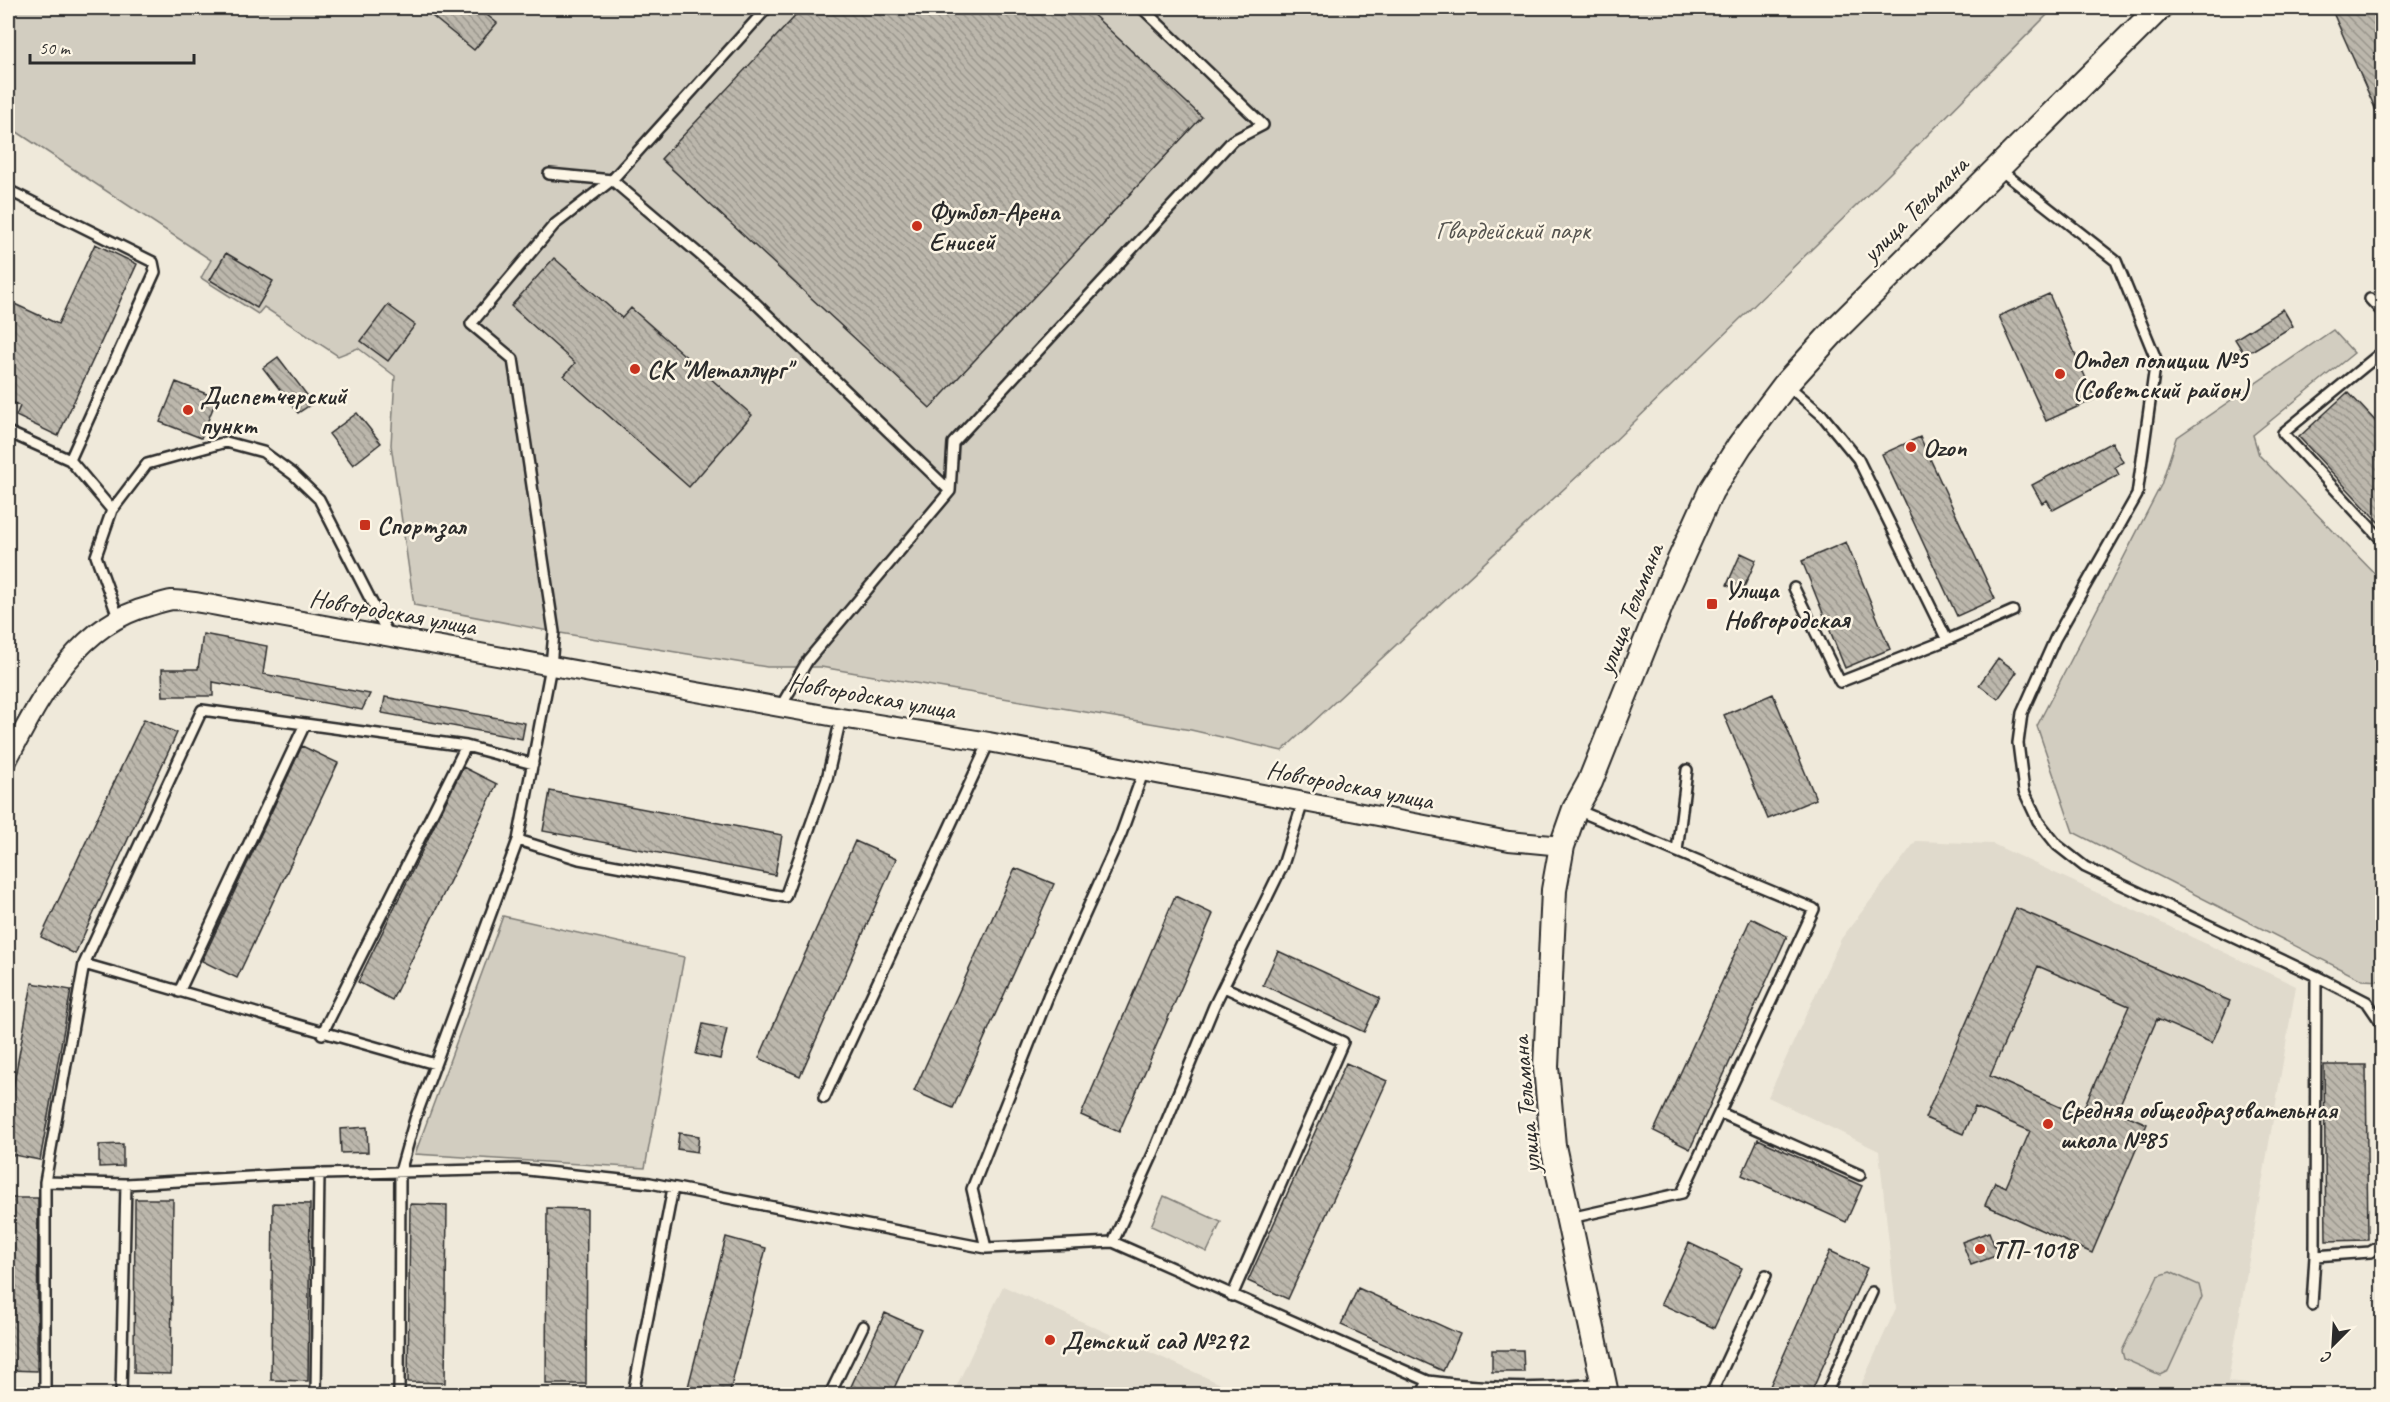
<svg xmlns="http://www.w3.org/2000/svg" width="2390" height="1402" viewBox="0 0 2390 1402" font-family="Caveat,sans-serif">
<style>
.built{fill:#e0dacc}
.green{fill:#d2cdc0;stroke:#7e7c76;stroke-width:1.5}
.building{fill:url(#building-back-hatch);stroke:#2b2b2b;stroke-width:1.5;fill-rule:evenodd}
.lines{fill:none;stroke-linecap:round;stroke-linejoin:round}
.lane-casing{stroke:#2b2b2b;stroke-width:14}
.street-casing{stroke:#2b2b2b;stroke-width:22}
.secondary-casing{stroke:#2b2b2b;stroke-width:28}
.lane{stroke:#fcf5e5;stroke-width:9}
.street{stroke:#fcf5e5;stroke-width:18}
.secondary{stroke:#fcf5e5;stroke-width:24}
.poi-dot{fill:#c8321e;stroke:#fcf5e5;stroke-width:2}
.labels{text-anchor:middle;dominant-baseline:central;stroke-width:5;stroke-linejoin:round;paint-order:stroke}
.street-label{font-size:26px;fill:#2b2b2b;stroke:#fcf5e5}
.poi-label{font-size:26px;font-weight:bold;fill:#2b2b2b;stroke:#fcf5e5;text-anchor:start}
.park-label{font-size:26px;fill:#555450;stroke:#fcf5e5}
</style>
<defs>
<pattern id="building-back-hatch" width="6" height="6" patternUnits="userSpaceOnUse" patternTransform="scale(1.5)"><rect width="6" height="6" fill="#bcb7ac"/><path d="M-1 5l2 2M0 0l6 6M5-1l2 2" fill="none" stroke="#99958c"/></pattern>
</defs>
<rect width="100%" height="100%" fill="#efe9da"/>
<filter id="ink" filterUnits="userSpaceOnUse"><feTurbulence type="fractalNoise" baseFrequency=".0167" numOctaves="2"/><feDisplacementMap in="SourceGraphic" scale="12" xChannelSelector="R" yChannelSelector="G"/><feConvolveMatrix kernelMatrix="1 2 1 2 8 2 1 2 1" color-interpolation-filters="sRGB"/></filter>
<g filter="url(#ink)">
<path class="built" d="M1916 841 1993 844 2296 986 2228 1382 2338 1394H1857L1896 1308 1879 1151 1768 1097 1841 939Z
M1003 1286 1243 1394H953Z"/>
<path class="green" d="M8 8H2054L1889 174 1595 460 1282 751 1191 730 821 667H767L554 632 414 605 391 445 395 376 358 348 338 356 264 307 258 314 201 278 211 260 8 126Z
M2333 330 2354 353 2253 435 2259 455 2382 581V981L2362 980 2073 832 2037 726 2161 485 2176 438Z
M503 916 684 957 645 1168 415 1154Z
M1164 1196 1221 1222 1207 1252 1151 1226Z
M2170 1272 2199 1285 2202 1297 2168 1371 2160 1375 2124 1359 2122 1351 2158 1276Z"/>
<path class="building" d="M422 8H478L497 23 474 50Z
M803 8H1086L1202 117 930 408 661 159Z
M2331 8H2382V124Z
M95 244 137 264 58 436 16 416 20 406 8 400V301L58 324Z
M226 253 273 281 257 308 210 280Z
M554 258 622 318 631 308 752 415 689 487 564 376 575 363 511 306Z
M2049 294 2095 399 2046 421 1999 316Z
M388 305 415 325 388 361 361 341Z
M2283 309 2293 326 2245 355 2235 339Z
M278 357 313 403 298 413 263 368Z
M176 382 217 398 201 438 160 422Z
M2348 392 2382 428V526L2299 437Z
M357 413 381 443 353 465 329 434Z
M1920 437 1995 599 1957 616 1882 454Z
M2112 442 2123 462 2115 467 2119 475 2053 510 2047 500 2042 503 2032 485Z
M1846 542 1890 649 1845 668 1802 561Z
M1741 553 1756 560 1742 592 1727 585Z
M203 634 267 646 263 674 370 694 362 710 213 682V696H163L162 669H198Z
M1998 658 2017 672 1998 699 1979 685Z
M1773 694 1816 799 1768 819 1724 715Z
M385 697 525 723 522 739 382 713Z
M144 719 177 733 75 954 41 937Z
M302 746 338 763 237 978 202 961Z
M463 767 497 784 392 1000 358 982Z
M550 791 782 835 775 875 543 831Z
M855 841 896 859 800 1076 759 1058Z
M1015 868 1054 884 953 1108 914 1091Z
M1175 896 1213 914 1119 1132 1081 1115Z
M2016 908 2230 1001 2212 1043 2157 1019 2117 1111 2147 1124 2092 1253 1985 1205 1995 1182 2006 1187 2030 1131 1975 1107 1963 1134 1925 1118ZM2038 966 2129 1006 2080 1116 1990 1076Z
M1751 918 1787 936 1690 1149 1654 1131Z
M1278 951 1380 998 1364 1032 1263 985Z
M32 983 71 990 40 1160 8 1154V1116Z
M703 1024 727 1029 720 1059 696 1054Z
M1346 1063 1387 1081 1288 1299 1248 1281Z
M2324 1065H2366L2368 1240 2326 1241Z
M367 1127 368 1152 341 1153 340 1129Z
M679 1133 699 1136 697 1152 677 1149Z
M1758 1139 1862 1186 1846 1222 1742 1175Z
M123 1144V1166L99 1167V1145Z
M8 1198H38L37 1371 8 1370Z
M135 1199H173L171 1374 134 1373Z
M273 1203 310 1204 308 1381 271 1380Z
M410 1204 447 1205 445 1383 408 1382Z
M547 1208 587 1209 586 1384H546Z
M1989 1232 1998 1255 1971 1265 1962 1242Z
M726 1237 766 1248 729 1395H686Z
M1689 1243 1742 1268 1714 1328 1661 1304Z
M1830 1251 1867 1268 1810 1395H1766Z
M1358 1288 1460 1334 1443 1371 1341 1325Z
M885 1313 921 1329 891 1395H847Z
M1492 1350H1523L1524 1372H1492Z"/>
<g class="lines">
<g class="lane-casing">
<path id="lane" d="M1999 169 2116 261 2156 359 2137 495 2055 639 2022 713 2018 743 2024 791 2038 821 2057 845 2085 867 2316 976 2367 1002 2382 1024
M549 174 612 180 745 293 950 491
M8 190 153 262 155 272 70 460 112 510
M2370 299 2382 312
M2382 352 2283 433 2382 540
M1786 384 1822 415 1858 459 1947 640 2013 611
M8 432 70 460
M1794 588 1840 682 1947 640
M118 617 96 556 112 510 147 464 226 442 263 452 293 474 319 499 389 636
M781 706 808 660 950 491 953 443 1232 141 1263 125 1142 8
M518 840 579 859 785 897 827 779 841 718
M1677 851 1687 770
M84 964 435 1064
M2316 976 2315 1256 2370 1252 2382 1245
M1224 987 1343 1042 1232 1296
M179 992 305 724
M322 1034 466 746
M824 1098 989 742
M1721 1113 1860 1175
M45 1182 126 1184 284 1175 518 1169 650 1183 986 1248 1113 1242 1428 1381C1487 1389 1545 1390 1603 1383
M1570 1218 1682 1193 1814 909 1577 810
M1113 1242 1153 1154 1214 1006 1283 865 1303 802
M986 1248 972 1189 1049 994 1121 834 1143 773
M2312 1305 2315 1256
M45 1394V1182L84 964 202 710 466 746 533 764
M121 1394 126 1184
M316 1394 319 1173
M399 1394 400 1172 415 1119 518 840 551 666 554 632 513 359 471 324 554 225 612 180 767 8
M633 1394 673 1188
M830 1394 863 1326
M1422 1394 1428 1381
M1711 1394 1766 1275
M1826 1394 1872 1292"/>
</g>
<g class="street-casing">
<path id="street" d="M8 759C41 697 76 625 150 606 157 604 165 601 172 600 194 600 219 607 241 610L841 718 989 742 1509 841 1562 846"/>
</g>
<g class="secondary-casing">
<path id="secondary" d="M1606 1394 1553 1146 1546 1067 1554 890 1562 846 1575 809 1590 782 1669 584 1711 491 1740 445 1786 384 1836 329 2159 8"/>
</g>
<use href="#lane" class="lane"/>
<use href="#street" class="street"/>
<use href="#secondary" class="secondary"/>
</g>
</g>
<g class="poi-dot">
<circle cx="917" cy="226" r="6"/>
<circle cx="635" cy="369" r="6"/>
<circle cx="2060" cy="374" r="6"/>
<circle cx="188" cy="410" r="6"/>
<circle cx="1911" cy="447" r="6"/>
<rect x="359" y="519" width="12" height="12" rx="3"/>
<rect x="1706" y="598" width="12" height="12" rx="3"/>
<circle cx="2048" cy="1124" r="6"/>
<circle cx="1980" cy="1249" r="6"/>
<circle cx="1050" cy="1340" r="6"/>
</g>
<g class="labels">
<g class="street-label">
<text transform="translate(1915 209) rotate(-45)">улица Тельмана</text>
<text transform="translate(1630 609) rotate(-68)">улица Тельмана</text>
<text transform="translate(393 612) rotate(10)">Новгородская улица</text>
<text transform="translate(872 696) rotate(10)">Новгородская улица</text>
<text transform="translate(1350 785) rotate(11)">Новгородская улица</text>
<text transform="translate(1526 1105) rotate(-95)">улица Тельмана</text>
</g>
<g class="poi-label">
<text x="929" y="211">Футбол-Арена<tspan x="929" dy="30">Енисей</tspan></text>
<text x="2072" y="359">Отдел полиции №5<tspan x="2072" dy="30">(Советский район)</tspan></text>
<text x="647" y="369">СК "Металлург"</text>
<text x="200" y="395">Диспетчерский<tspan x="200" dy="30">пункт</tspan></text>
<text x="1923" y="447">Ozon</text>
<text x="377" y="525">Спортзал</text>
<text x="1724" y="589">Улица<tspan x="1724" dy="30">Новгородская</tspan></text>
<text x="2060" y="1109">Средняя общеобразовательная<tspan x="2060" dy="30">школа №85</tspan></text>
<text x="1992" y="1249">ТП-1018</text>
<text x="1062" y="1340">Детский сад №292</text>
</g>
<g class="park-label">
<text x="1513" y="230">Гвардейский парк</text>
</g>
</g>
<rect width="2390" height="1402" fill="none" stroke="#fcf5e5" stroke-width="30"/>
<rect x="15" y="15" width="2360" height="1372" fill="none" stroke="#2b2b2b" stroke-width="2" filter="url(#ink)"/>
<g transform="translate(2333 1345) rotate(204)" stroke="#fcf5e5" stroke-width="4.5" paint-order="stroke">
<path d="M0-4.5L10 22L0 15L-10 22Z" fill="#2b2b2b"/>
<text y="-9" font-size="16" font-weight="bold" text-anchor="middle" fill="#2b2b2b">С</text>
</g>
<path d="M30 54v9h164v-9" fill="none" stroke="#2b2b2b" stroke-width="3"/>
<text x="39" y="54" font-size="18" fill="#2b2b2b" stroke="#fcf5e5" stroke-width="4.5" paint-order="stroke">50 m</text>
</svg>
